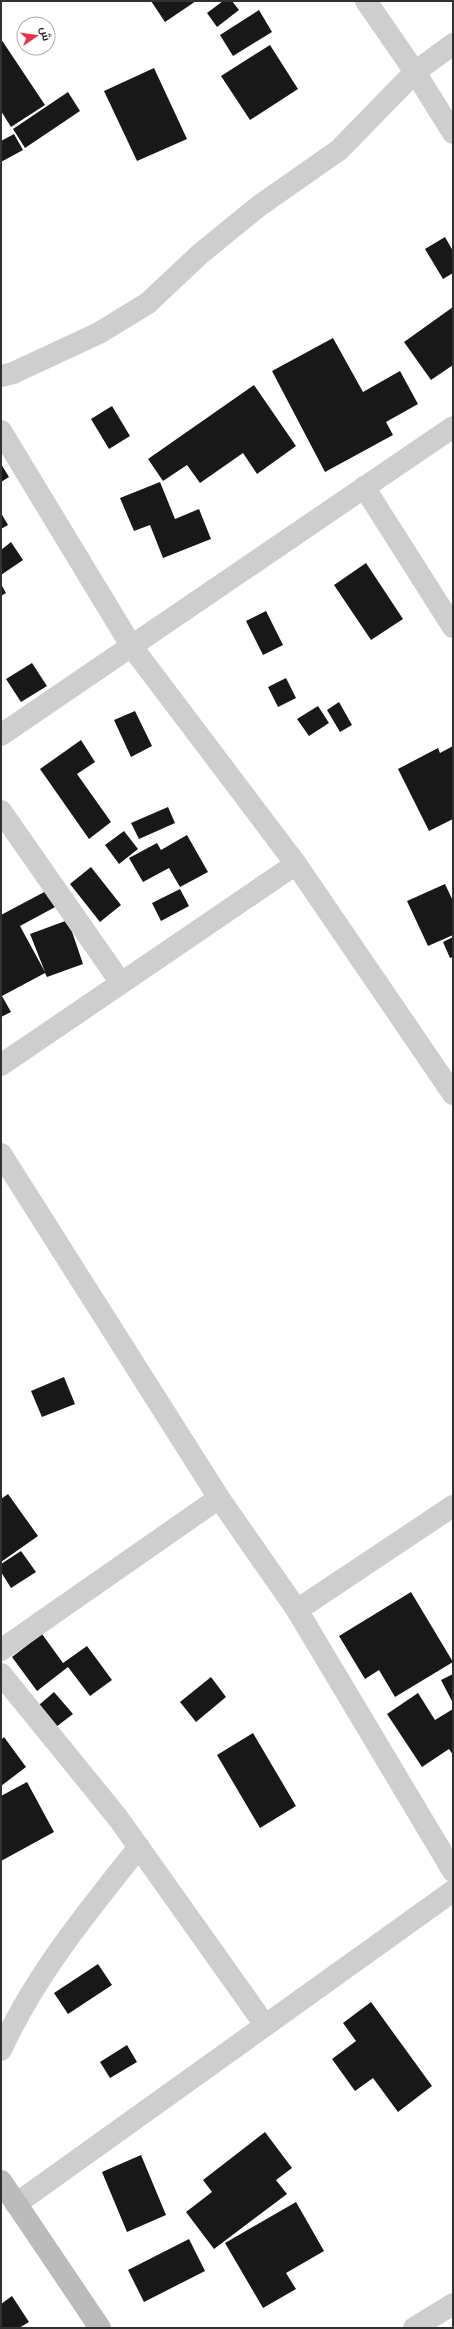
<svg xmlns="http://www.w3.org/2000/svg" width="454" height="2329" viewBox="0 0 454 2329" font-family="Arial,Cairo,sans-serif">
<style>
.building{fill:#181818}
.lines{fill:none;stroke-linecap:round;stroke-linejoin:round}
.street{stroke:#cecece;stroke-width:22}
.secondary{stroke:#bbb;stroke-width:22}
</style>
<rect width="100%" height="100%" fill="#fff"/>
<path class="building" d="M151 1H196L165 22Z
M223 1H232L239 10 217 27 207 13Z
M259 10 272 32 233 56 220 35Z
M1 39 45 105 11 127 1 111Z
M270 45 298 89 250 120 221 76Z
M154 68 187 139 137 161 104 91Z
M68 92 80 111 25 148 13 129Z
M14 134 23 150 1 162V141Z
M445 237 453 251V273L443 279 425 249Z
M453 307V365L431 380 404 342Z
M333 338 363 392 400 371 418 404 386 422 393 435 325 472 272 371Z
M254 385 296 446 257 474 243 453 200 483 187 465 163 481 148 459Z
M112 406 130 436 109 449 91 419Z
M1 464 9 477 1 482Z
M160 482 175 519 199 509 211 539 163 558 150 525 134 531 120 498Z
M1 513 8 525 1 529Z
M11 542 23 560 1 575V550Z
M366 563 403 619 371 640 334 585Z
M1 584 6 593 1 596Z
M266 611 283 645 263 655 246 621Z
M32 663 47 686 21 702 6 679Z
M286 678 296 698 278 707 268 687Z
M339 702 352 725 340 732 327 710Z
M318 706 329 723 309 736 297 719Z
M135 711 152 746 131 757 114 720Z
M81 740 95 762 77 774 111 822 89 839 40 769Z
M453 746V819L429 831 398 769 438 748 440 753Z
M168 807 175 823 139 839 131 823Z
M124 831 138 849 119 864 105 845Z
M187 835 208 872 180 887 169 868 143 882 129 858 157 843 161 850Z
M91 867 121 905 100 922 70 884Z
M445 884 453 901V935L428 946 407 901Z
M180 889 189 906 161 921 152 903Z
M48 890 57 906 20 926 45 972 30 934 68 920 83 964 47 977 45 973 2 996 11 1012 1 1017V915Z
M453 937V957L450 958 443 942Z
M64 1377 75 1404 42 1417 31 1391Z
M8 1494 38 1536 1 1562V1499Z
M21 1551 36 1572 11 1588 1 1572V1564Z
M411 1592 453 1662 395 1697 379 1670 365 1679 339 1636Z
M42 1634 63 1663 87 1646 112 1680 90 1696 68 1667 37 1691 12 1657Z
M453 1674V1703L441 1680Z
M211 1677 226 1697 196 1722 180 1702Z
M54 1692 73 1714 56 1727 39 1705Z
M418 1693 435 1720 453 1709V1755L449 1749 422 1767 387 1714Z
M253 1733 296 1806 260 1828 217 1755Z
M4 1737 26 1767 1 1786V1740Z
M27 1782 54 1832 1 1861V1796Z
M98 1964 112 1985 68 2014 54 1993Z
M371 2002 432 2086 398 2112 373 2078 355 2091 332 2059 356 2041 343 2023Z
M127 2045 137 2062 110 2078 100 2062Z
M265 2132 292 2168 276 2180 287 2194 214 2249 186 2212 212 2192 203 2180Z
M141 2155 166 2215 127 2232 102 2172Z
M296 2202 324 2251 286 2273 296 2289 263 2308 225 2243Z
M189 2239 205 2271 144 2302 128 2270Z
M12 2296 29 2322 19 2328H1V2304Z"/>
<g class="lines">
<path class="street" d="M366 1 415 72 453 133
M1 376 13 373 99 333 148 303 200 254 259 206 339 150 415 72 453 44
M1 431 132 647 296 864 453 1094
M364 487 453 627
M1 735 453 427
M1 811 121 983
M1 1065 296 864
M1 1154 219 1498 297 1610 453 1871
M297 1610 453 1506
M1 1650 219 1498
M1 1674 118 1818 265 2025
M1 2050C35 1975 88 1911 139 1847
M16 2204 453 1891
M414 2328 453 2304"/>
<path class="secondary" d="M1 2181 100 2328"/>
</g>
<rect width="454" height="2329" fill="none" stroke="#313131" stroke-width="4"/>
<g transform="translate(36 36) rotate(77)"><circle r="19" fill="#ffffff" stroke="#adadad"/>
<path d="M0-3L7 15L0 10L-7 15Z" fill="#e83347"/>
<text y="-6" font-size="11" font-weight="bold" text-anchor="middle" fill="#313131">ش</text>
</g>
</svg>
